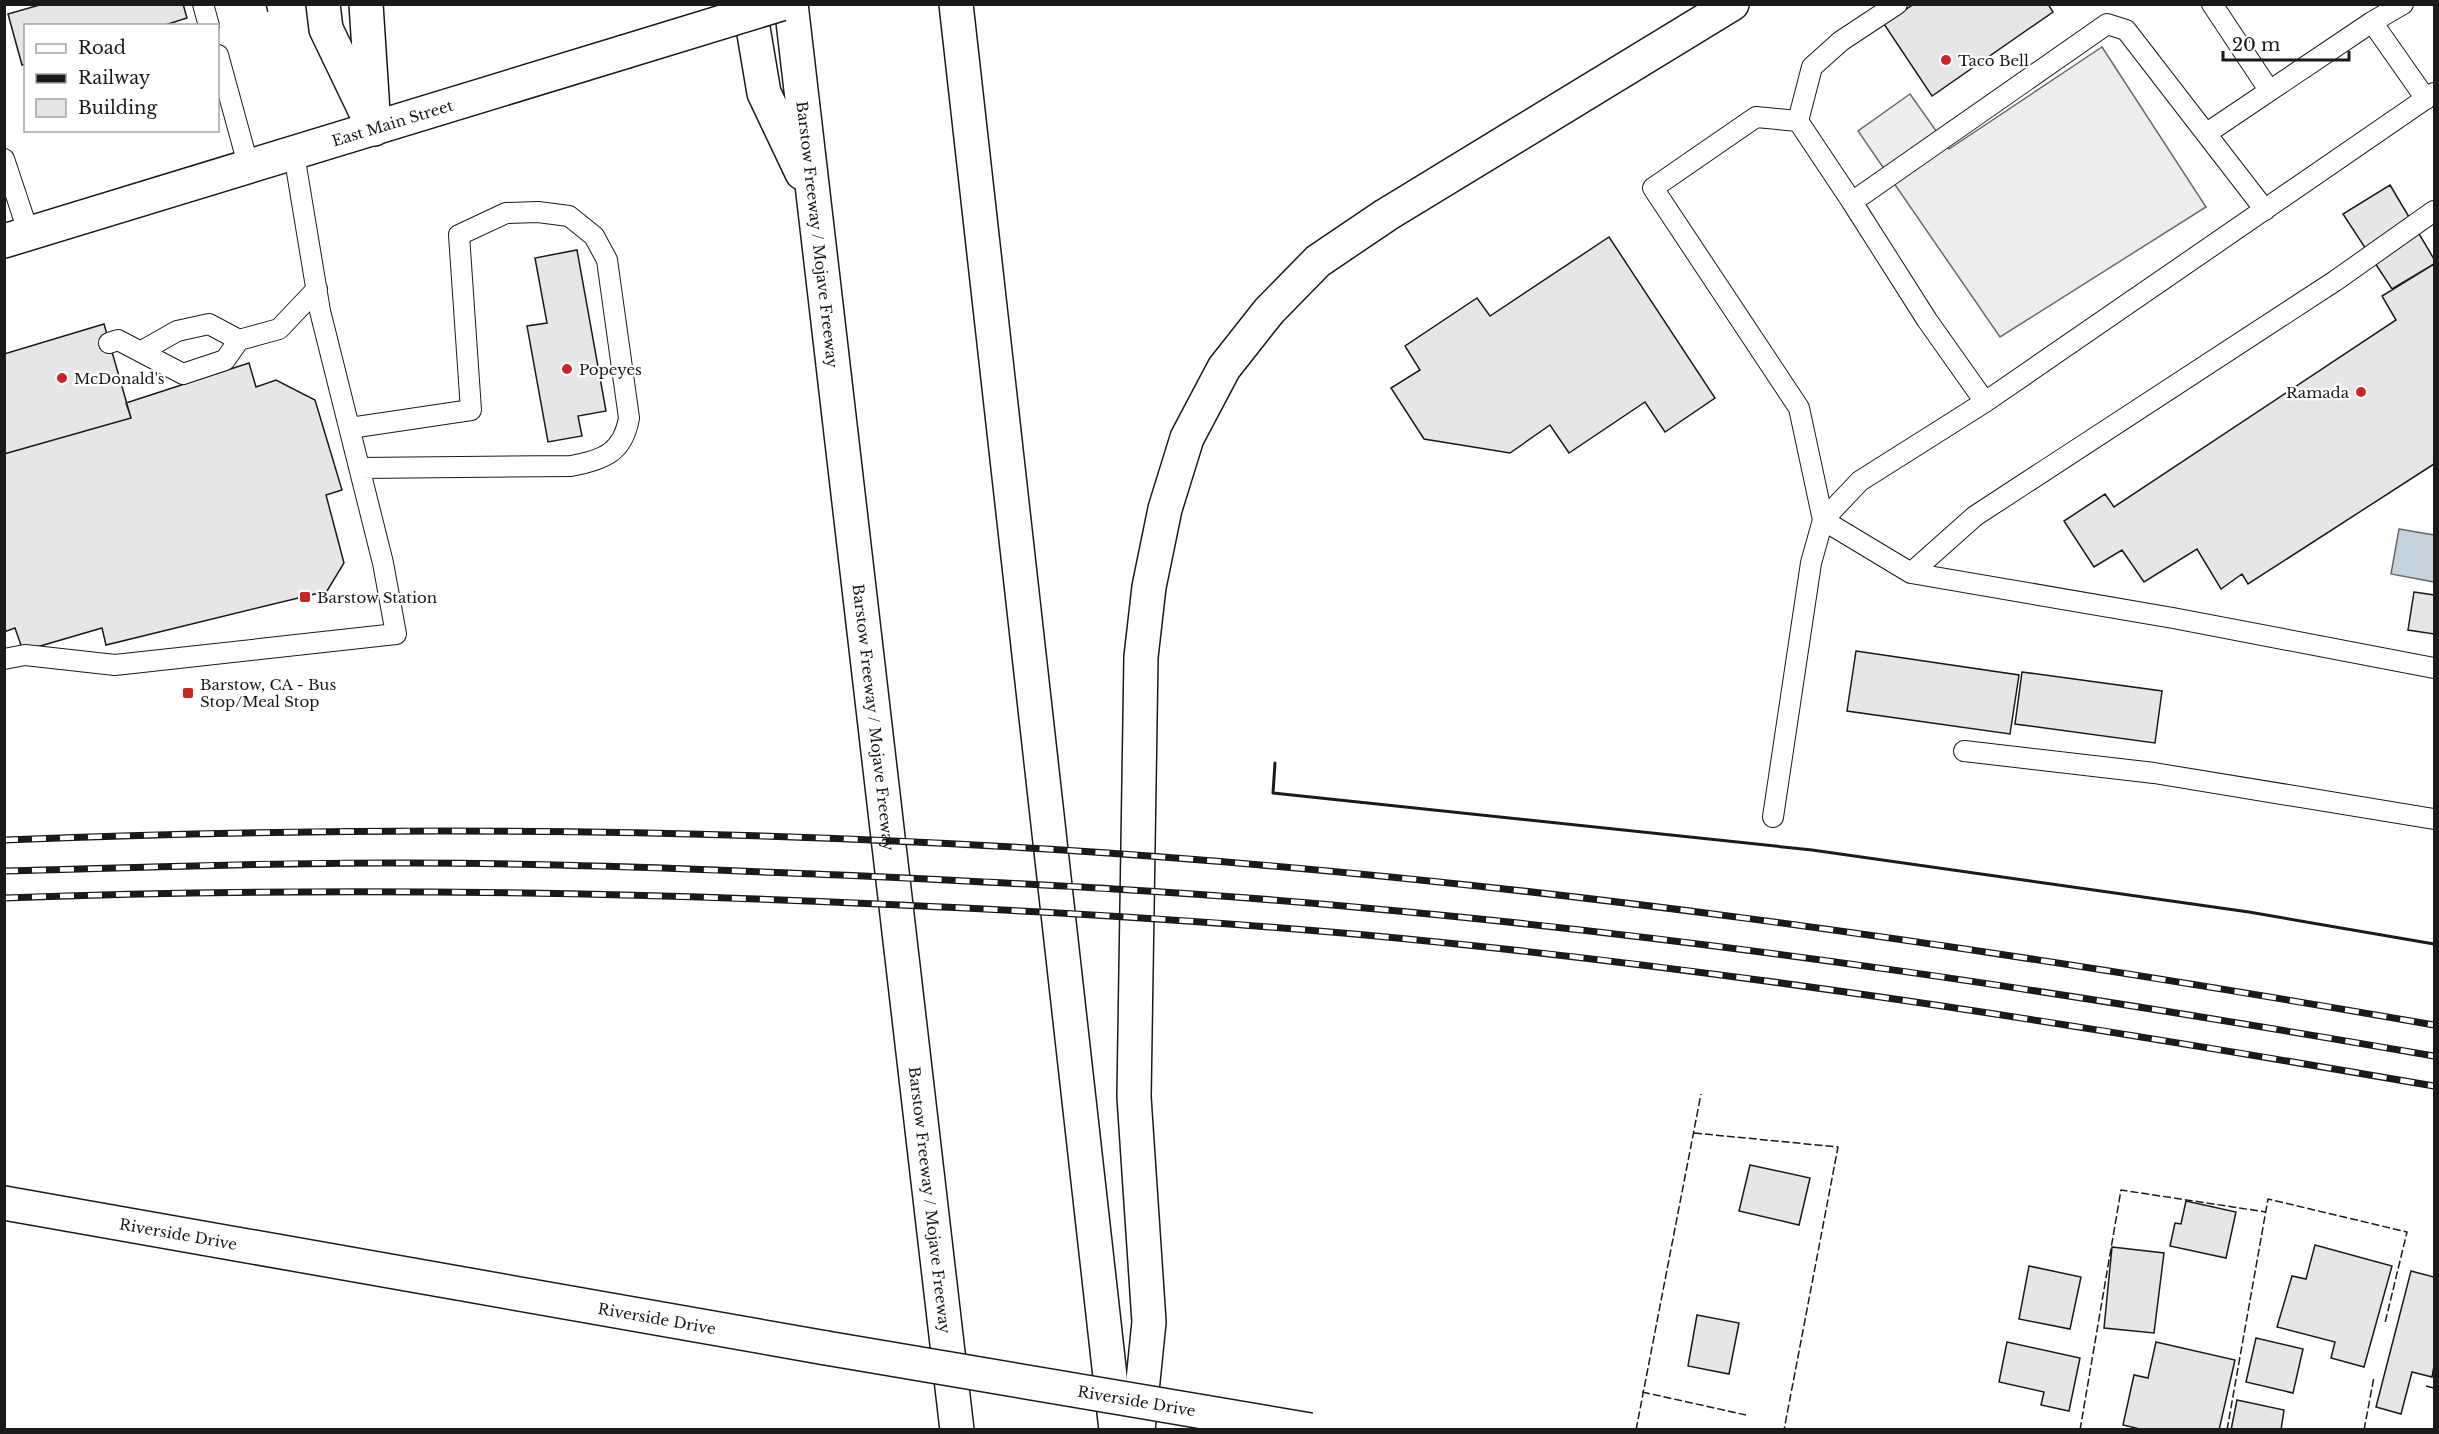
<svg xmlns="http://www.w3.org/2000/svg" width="2439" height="1434" viewBox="0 0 2439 1434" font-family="'Libre Baskerville',serif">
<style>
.parking{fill:#ededed;stroke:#6a6a6a;stroke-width:1.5}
.water{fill:#c6d2dc;stroke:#6a6a6a;stroke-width:1.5}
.building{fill:#e6e6e6;stroke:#1a1a1a;stroke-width:1.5}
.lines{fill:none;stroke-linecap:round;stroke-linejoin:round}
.service-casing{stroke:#1a1a1a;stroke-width:22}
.minor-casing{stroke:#1a1a1a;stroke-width:36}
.primary-casing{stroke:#1a1a1a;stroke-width:36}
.motorway-casing{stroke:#1a1a1a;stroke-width:36}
.service{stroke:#fff;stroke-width:20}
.minor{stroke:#fff;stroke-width:33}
.primary{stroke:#fff;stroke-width:33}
.motorway{stroke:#fff;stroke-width:33}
.rail-casing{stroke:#1a1a1a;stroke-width:7}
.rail{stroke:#fff;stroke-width:4.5;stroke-dasharray:14;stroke-linecap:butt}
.minor-bridge-casing{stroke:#1a1a1a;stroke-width:36;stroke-linecap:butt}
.primary-bridge-casing{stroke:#1a1a1a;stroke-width:36;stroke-linecap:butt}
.minor-bridge{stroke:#fff;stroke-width:33}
.primary-bridge{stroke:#fff;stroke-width:33}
.fence{stroke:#1a1a1a;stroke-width:1.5;stroke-dasharray:8 3;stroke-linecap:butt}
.wall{stroke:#1a1a1a;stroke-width:3}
.poi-dot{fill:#c62828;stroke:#fff;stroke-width:2}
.labels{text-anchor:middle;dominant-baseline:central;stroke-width:4.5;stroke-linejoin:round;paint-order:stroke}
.poi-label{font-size:15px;fill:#1a1a1a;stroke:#fff;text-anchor:start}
.street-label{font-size:15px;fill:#1a1a1a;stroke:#fff}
</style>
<rect width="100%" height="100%" fill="#fff"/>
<path class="parking" d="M2102 47 2206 207 2000 337 1858 131 1910 94 1949 149Z"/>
<path class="water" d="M2399 529 2434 535V582L2391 574Z"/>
<path class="building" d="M43 4H183L187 18 162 26H26V64L22 65 8 14Z
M1914 4H2048L2053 12 1932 96 1884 24Z
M2390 185 2434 259V264L2392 289 2343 214Z
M1609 237 1715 398 1665 432 1645 402 1569 453 1550 425 1510 453 1424 439 1391 388 1420 370 1405 346 1477 298 1490 316Z
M577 250 606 411 578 416 582 436 548 442 527 326 547 323 535 258Z
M2434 264V464L2248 584 2242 574 2221 589 2197 549 2144 582 2122 550 2094 567 2064 521 2105 494 2114 507 2396 320 2382 296Z
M104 324 131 418 4 454V354Z
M249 363 256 387 276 380 315 400 342 490 326 495 344 563 327 591 106 645 102 628 23 651 15 628 4 632V454L131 418 126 403Z
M2414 592 2434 595V634L2408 630Z
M1856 651 2019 675 2010 734 1847 711Z
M2022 672 2162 691 2155 743 2015 724Z
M1750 1165 1810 1178 1799 1225 1739 1211Z
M2186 1201 2236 1212 2226 1258 2170 1246 2175 1223 2181 1224Z
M2315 1245 2392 1266 2364 1367 2331 1358 2335 1342 2277 1327 2292 1276 2306 1279Z
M2112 1247 2164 1253 2154 1333 2104 1328Z
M2029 1266 2081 1277 2070 1329 2019 1319Z
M2411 1271 2434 1277V1366L2432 1377 2412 1372 2401 1414 2376 1407Z
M1697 1315 1739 1323 1729 1374 1688 1366Z
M2256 1338 2303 1349 2293 1393 2246 1382Z
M2007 1342 2080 1358 2069 1411 2041 1405 2044 1392 1999 1382Z
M2156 1342 2235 1360 2219 1430H2144L2123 1425 2134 1375 2148 1378Z
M2237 1400 2284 1410 2281 1430H2231Z"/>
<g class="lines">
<g class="service-casing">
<path id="service" d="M203 4 209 26
M2212 4 2269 90
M2372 22 2403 4
M218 55 249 168
M1798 121 1812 67 1841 41 1897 4
M2207 133 2372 22 2426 99
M4 159 29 234
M1852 202 1798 121 1756 117 1653 188 1799 408 1823 520 1911 573 2173 618 2434 668
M109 343 118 340 183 374 225 360 239 340 279 329 317 289
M142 351 177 331 209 324 239 340
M1985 402 1927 320 1852 202 2107 24 2126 30 2265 210
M350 428 471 410 459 235 506 213 538 212 569 216 594 236 607 260 629 418C623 453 603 460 571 466L360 468
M1911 573 1975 516 2335 281 2434 211
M4 659 25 655 115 665 396 634 383 563 320 311 294 154
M1964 751 2154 773 2434 819
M1773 817 1811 563 1823 520 1860 481 1985 402 2434 93"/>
</g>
<g class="minor-casing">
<g id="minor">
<path id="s1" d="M4 1203 826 1348"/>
</g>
</g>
<g class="primary-casing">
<g id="primary">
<path id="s2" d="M4 241 624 52"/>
</g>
</g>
<g class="motorway-casing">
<g id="motorway">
<path d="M323 4 326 29 374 129"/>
<path d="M366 4 373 112"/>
<path d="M749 4 764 93 802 173"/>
<path id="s3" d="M791 4 957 1430"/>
<path d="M956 4 1116 1430"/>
<path d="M1138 1430 1149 1322 1134 1097 1141 657 1149 587 1165 509 1187 438 1224 368 1269 311 1318 261 1386 215 1732 4"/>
</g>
</g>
<use href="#service" class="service"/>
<use href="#minor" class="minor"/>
<use href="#primary" class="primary"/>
<use href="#motorway" class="motorway"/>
<g class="rail-casing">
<path id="rail" d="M4 840C352 826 700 828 1047 849 1513 878 1975 945 2434 1025
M4 871C139 868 275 862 409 863 561 863 712 870 863 876 1031 884 1198 892 1365 908 1724 940 2080 995 2434 1056
M4 898C303 887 602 891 900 905 1055 912 1211 921 1365 935 1724 968 2080 1025 2434 1086"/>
</g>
<use href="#rail" class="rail"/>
<g class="minor-bridge-casing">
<g id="minor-bridge">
<path id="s4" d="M826 1348 1310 1430"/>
</g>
</g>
<g class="primary-bridge-casing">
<path id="primary-bridge" d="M624 52 781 4"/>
</g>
<use href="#minor-bridge" class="minor-bridge"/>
<use href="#primary-bridge" class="primary-bridge"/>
<path class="fence" d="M266 4 268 13
M1694 1133 1838 1147 1784 1430
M2426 1386 2434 1388
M1642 1392 1746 1415
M1636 1430 1701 1094
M2080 1430 2121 1190 2266 1212
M2227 1430 2268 1199 2407 1232 2385 1323
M2364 1430 2374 1377"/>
<path class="wall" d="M1275 763 1273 793 1812 850 2249 912 2434 944"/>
</g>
<g class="poi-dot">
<circle cx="1946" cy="60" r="6"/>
<circle cx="567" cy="369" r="6"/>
<circle cx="62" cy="378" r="6"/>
<circle cx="2361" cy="392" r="6"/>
<rect x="299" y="591" width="12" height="12" rx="3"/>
<rect x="182" y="687" width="12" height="12" rx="3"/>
</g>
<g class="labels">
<g class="poi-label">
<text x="1958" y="60">Taco Bell</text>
<text x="579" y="369">Popeyes</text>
<text x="74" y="378">McDonald's</text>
<text x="2349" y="392" text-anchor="end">Ramada</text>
<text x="317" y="597">Barstow Station</text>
<text x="200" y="684">Barstow, CA - Bus<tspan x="200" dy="17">Stop/Meal Stop</tspan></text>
</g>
<g class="street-label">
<text stroke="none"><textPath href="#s2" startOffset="406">East Main Street</textPath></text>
<text stroke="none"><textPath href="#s3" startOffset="232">Barstow Freeway / Mojave Freeway</textPath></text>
<text stroke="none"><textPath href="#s3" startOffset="718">Barstow Freeway / Mojave Freeway</textPath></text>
<text stroke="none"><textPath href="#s3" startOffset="1204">Barstow Freeway / Mojave Freeway</textPath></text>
<text stroke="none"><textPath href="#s1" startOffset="177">Riverside Drive</textPath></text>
<text stroke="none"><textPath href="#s1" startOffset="663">Riverside Drive</textPath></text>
<text stroke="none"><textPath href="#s4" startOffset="315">Riverside Drive</textPath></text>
</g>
</g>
<rect width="2439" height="1434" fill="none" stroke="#1a1a1a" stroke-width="12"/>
<rect x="24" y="24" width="195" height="108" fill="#ffffff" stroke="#a3a3a3" stroke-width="1.5"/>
<rect x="36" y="44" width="30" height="9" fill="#ffffff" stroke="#a3a3a3" stroke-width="1.5"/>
<text x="78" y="54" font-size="18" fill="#1a1a1a">Road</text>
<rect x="36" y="74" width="30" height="9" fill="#1a1a1a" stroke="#a3a3a3" stroke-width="1.5"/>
<text x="78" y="84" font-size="18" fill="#1a1a1a">Railway</text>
<rect x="36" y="99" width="30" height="18" fill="#e6e6e6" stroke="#a3a3a3" stroke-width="1.5"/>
<text x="78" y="114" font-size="18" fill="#1a1a1a">Building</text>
<path d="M2223 51v9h126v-9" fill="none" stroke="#1a1a1a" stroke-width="3"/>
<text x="2232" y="51" font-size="18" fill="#1a1a1a" stroke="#ffffff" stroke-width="4.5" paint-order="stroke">20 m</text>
</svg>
